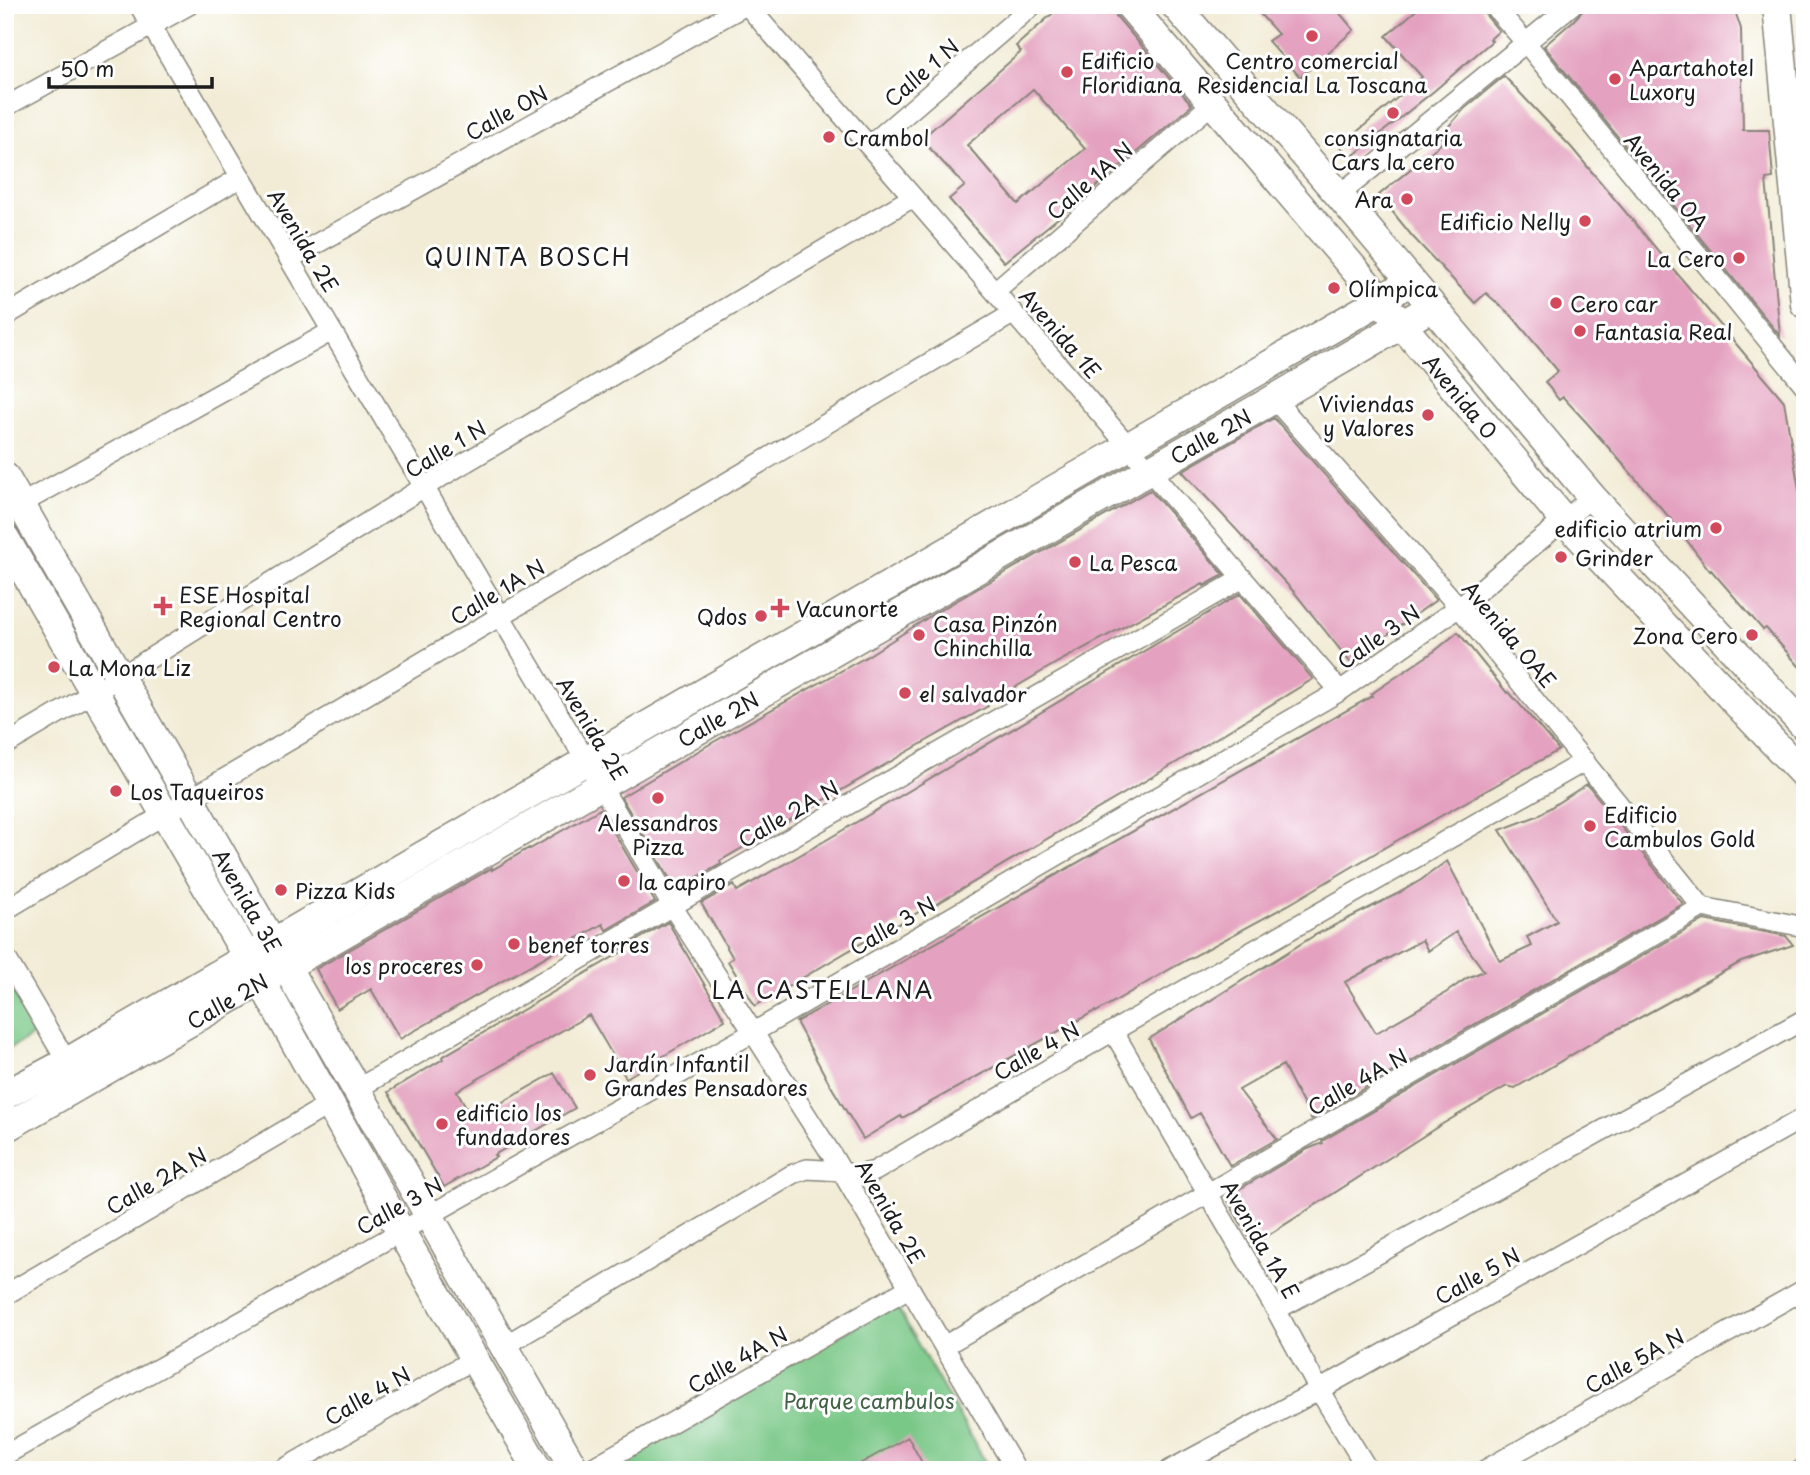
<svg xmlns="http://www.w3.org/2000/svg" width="1810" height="1475" viewBox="0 0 1810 1475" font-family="'Playpen Sans',sans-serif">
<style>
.green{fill:#7ac888;stroke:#4b7252;stroke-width:2}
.building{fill:#e4a2c0;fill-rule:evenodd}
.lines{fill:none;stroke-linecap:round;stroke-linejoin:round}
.street-casing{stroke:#878479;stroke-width:22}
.secondary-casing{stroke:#878479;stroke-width:31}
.street{stroke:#fff;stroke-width:19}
.secondary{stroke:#fff;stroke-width:28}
.poi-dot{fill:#d1495b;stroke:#fff;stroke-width:2.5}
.labels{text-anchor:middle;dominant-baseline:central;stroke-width:6;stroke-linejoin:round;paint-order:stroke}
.poi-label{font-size:21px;fill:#1c1c1c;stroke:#fff;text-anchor:start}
.street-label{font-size:21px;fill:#1c1c1c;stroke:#fff}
.park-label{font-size:21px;fill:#426147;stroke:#fff}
.neighbourhood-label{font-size:23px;letter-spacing:2px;fill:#1c1c1c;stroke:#fff}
</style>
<rect width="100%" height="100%" fill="#fff"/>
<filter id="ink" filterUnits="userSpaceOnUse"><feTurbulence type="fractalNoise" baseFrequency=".0143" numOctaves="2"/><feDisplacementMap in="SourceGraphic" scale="14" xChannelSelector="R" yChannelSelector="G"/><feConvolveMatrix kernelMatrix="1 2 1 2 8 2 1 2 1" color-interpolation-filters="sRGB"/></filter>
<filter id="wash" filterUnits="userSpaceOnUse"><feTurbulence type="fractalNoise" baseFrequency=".00686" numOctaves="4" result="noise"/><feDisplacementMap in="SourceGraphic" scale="28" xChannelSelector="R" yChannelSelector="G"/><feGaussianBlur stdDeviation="1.57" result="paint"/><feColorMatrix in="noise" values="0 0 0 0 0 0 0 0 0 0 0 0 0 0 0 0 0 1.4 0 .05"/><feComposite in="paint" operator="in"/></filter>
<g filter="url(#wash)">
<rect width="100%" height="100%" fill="#f2ecd6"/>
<path class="green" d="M14 993 37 1033 5 1051V998Z
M895 1304 990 1470H605Z"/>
<g id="blocks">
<path class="building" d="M1062 5H1113L1116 16 1192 105 1096 187 1004 262 949 199 965 186 921 139 1021 52 1016 46ZM1033 89 1085 149 1018 204 967 145Z
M1252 5H1333L1354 30 1300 77 1268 41 1278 34Z
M1422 5H1481L1484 13 1499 31 1490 39 1492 41 1434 91 1350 158 1340 146 1422 77 1386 36Z
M1588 5H1733L1741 29 1743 130H1769L1773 178 1766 179 1780 336 1544 46 1573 21Z
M1504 76 1571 147 1784 401 1805 525V673L1766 628 1763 630 1711 570 1710 571 1669 517 1587 423 1563 397 1559 400 1545 382 1558 371 1512 316 1486 293 1475 303 1412 236 1379 195 1444 141 1440 136 1464 109Z
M1274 418 1436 600 1350 662 1294 592 1182 471Z
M1150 490 1224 575 1204 586 1203 584 1058 662 987 704 988 706 907 752 720 861 721 864 676 889 621 797 710 744 866 657 935 613Z
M1240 594 1313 679 1174 764 928 909 927 907 885 932 884 930 755 1006 728 961 733 958 701 903 734 885 737 891 828 839Z
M1458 632 1507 693 1509 692 1559 750 1389 845 1288 905 1172 968 1096 1012 1095 1011 902 1118 901 1116 863 1139 828 1081 796 1022 1372 696 1371 694 1436 650Z
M1587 784 1683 904 1311 1119 1283 1065 1239 1090 1277 1139 1230 1166 1200 1113 1191 1118 1149 1039 1315 935 1397 894 1421 880 1447 861 1500 961 1532 946 1527 937 1557 921 1500 830 1537 816ZM1456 932 1484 971 1467 978 1447 992 1376 1033 1345 982 1422 940 1428 951Z
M600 809 655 902 606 930 603 924 400 1039 371 989 337 1009 316 969 492 868V870L529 848 530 849Z
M1704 920 1786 936 1793 945 1741 962 1632 1022 1609 1033 1515 1088 1507 1086 1439 1126 1253 1245 1226 1197 1308 1149 1323 1143 1322 1141Z
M668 922 725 1020 626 1078 589 1015 457 1091 473 1119 554 1073 575 1108 494 1155 496 1157 444 1187 388 1092 443 1059 442 1057 574 980 620 953 619 951Z
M908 1437 926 1470H849Z"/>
</g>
</g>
<g filter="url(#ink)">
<use href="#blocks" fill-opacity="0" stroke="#878479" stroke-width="2"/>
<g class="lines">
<g class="street-casing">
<path id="street" d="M139 5 672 906 832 1155 1016 1470
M747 5 1340 691
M1493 5 1526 43 1805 386
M5 107 189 5
M869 146 1033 5
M1339 195 1572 5
M289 259 746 5
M995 291 1213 103
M5 316 241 177
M1274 399 1459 607 1702 907
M21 504 332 331
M5 745 120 677 424 487 913 197
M5 910 190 799 1014 313
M5 956 67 1062
M1113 1031 1276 1310 1319 1390 1368 1470
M357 1089 672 906 1243 578
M5 1295 330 1104
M1276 1310 1805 1019
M504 1346 793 1174 807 1169 841 1171 856 1176 875 1171 1113 1031 1585 761
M944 1346 1702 907 1805 927
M5 1455 754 1032 1340 691 1459 607 1592 497
M282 1470 474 1359
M588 1470 909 1288
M1170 1470 1319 1390 1805 1117
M1485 1470 1805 1289
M1801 1470 1805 1468"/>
</g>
<g class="secondary-casing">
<g id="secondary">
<path id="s1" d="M1129 5 1402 325 1564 520 1805 776"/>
<path d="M1175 5 1339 195 1592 497 1805 727"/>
<path d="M1777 5 1805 304"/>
<path id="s2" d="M5 477 575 1470"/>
<path d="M5 538 261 981 400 1230 538 1470"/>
<path d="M5 1095 67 1062 1381 300 1410 281"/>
<path id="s3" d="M5 1128 1274 399 1432 307"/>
</g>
</g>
<use href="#street" class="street"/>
<use href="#secondary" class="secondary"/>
</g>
</g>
<g class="poi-dot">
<circle cx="1312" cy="36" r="7"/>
<circle cx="1067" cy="72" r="7"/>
<circle cx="1615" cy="79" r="7"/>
<circle cx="1393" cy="113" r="7"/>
<circle cx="829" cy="137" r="7"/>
<circle cx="1407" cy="199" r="7"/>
<circle cx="1585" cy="221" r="7"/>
<circle cx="1739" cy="258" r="7"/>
<circle cx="1334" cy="288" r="7"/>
<circle cx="1556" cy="303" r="7"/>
<circle cx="1580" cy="331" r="7"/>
<circle cx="1428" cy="415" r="7"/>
<circle cx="1716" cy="528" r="7"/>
<circle cx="1561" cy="557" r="7"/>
<circle cx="1075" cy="562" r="7"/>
<path d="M159.5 595.5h7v7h7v7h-7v7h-7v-7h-7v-7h7z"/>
<path d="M776.5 597.5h7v7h7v7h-7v7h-7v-7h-7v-7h7z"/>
<circle cx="761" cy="616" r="7"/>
<circle cx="919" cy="635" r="7"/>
<circle cx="1752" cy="635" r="7"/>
<circle cx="54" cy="667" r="7"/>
<circle cx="905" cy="693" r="7"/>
<circle cx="116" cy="791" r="7"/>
<circle cx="658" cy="798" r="7"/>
<circle cx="1590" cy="826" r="7"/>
<circle cx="624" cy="881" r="7"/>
<circle cx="281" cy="890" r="7"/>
<circle cx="514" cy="944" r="7"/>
<circle cx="477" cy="965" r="7"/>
<circle cx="590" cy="1075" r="7"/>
<circle cx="442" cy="1124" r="7"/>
</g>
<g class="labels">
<g class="poi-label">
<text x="1081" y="60">Edificio<tspan x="1081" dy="24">Floridiana</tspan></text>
<text x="1312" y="60" text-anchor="middle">Centro comercial<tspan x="1312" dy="24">Residencial La Toscana</tspan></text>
<text x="1629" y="67">Apartahotel<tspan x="1629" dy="24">Luxory</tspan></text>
<text x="843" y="137">Crambol</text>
<text x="1393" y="137" text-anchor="middle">consignataria<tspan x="1393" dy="24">Cars la cero</tspan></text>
<text x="1393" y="199" text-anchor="end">Ara</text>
<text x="1571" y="221" text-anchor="end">Edificio Nelly</text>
<text x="1725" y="258" text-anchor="end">La Cero</text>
<text x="1348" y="288">Olímpica</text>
<text x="1570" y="303">Cero car</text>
<text x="1594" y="331">Fantasia Real</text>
<text x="1414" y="403" text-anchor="end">Viviendas<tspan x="1414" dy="24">y Valores</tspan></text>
<text x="1702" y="528" text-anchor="end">edificio atrium</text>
<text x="1575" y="557">Grinder</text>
<text x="1089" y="562">La Pesca</text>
<text x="179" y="594">ESE Hospital<tspan x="179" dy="24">Regional Centro</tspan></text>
<text x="796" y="608">Vacunorte</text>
<text x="747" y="616" text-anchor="end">Qdos</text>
<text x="933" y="623">Casa Pinzón<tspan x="933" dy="24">Chinchilla</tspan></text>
<text x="1738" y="635" text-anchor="end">Zona Cero</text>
<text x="68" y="667">La Mona Liz</text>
<text x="919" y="693">el salvador</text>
<text x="130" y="791">Los Taqueiros</text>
<text x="1604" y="814">Edificio<tspan x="1604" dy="24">Cambulos Gold</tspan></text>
<text x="658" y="822" text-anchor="middle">Alessandros<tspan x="658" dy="24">Pizza</tspan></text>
<text x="638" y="881">la capiro</text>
<text x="295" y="890">Pizza Kids</text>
<text x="528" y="944">benef torres</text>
<text x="463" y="965" text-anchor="end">los proceres</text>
<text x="604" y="1063">Jardín Infantil<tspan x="604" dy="24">Grandes Pensadores</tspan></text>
<text x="456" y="1112">edificio los<tspan x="456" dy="24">fundadores</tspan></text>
</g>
<g class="street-label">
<text transform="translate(921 72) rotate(-41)">Calle 1 N</text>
<text transform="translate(506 112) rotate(-29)">Calle 0N</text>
<text transform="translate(1089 180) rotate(-41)">Calle 1A N</text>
<text transform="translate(1667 181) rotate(51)">Avenida 0A</text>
<text transform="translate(304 240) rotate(59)">Avenida 2E</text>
<text transform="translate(1061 333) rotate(49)">Avenida 1E</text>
<text stroke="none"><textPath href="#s1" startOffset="513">Avenida 0</textPath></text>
<text stroke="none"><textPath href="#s3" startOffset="1390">Calle 2N</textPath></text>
<text transform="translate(445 448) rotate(-31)">Calle 1 N</text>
<text transform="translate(497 591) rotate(-31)">Calle 1A N</text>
<text transform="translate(1510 634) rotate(50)">Avenida 0AE</text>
<text transform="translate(1378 636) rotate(-35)">Calle 3 N</text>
<text stroke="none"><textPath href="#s3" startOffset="822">Calle 2N</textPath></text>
<text transform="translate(593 728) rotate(59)">Avenida 2E</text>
<text transform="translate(788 813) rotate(-30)">Calle 2A N</text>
<text stroke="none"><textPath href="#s2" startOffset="488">Avenida 3E</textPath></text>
<text transform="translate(892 925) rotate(-30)">Calle 3 N</text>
<text stroke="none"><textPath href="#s3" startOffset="256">Calle 2N</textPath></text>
<text transform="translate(1036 1050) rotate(-30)">Calle 4 N</text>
<text transform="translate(1357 1081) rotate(-30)">Calle 4A N</text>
<text transform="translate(156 1180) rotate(-30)">Calle 2A N</text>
<text transform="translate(399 1205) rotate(-29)">Calle 3 N</text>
<text transform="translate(891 1211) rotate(60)">Avenida 2E</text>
<text transform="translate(1261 1239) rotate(60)">Avenida 1A E</text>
<text transform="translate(1477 1275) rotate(-29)">Calle 5 N</text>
<text transform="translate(737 1359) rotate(-30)">Calle 4A N</text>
<text transform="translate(1634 1360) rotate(-29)">Calle 5A N</text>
<text transform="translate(367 1395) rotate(-30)">Calle 4 N</text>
</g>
<g class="park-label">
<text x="869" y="1400">Parque cambulos</text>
</g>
<g class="neighbourhood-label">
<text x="528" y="256">QUINTA BOSCH</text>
<text x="823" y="989">LA CASTELLANA</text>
</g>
</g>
<rect width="1810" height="1475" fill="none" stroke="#fff" stroke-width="28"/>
<path d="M49 77v10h163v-10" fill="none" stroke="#1c1c1c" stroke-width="3.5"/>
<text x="60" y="77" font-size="21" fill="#1c1c1c" stroke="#ffffff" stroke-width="5" paint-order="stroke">50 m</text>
</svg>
